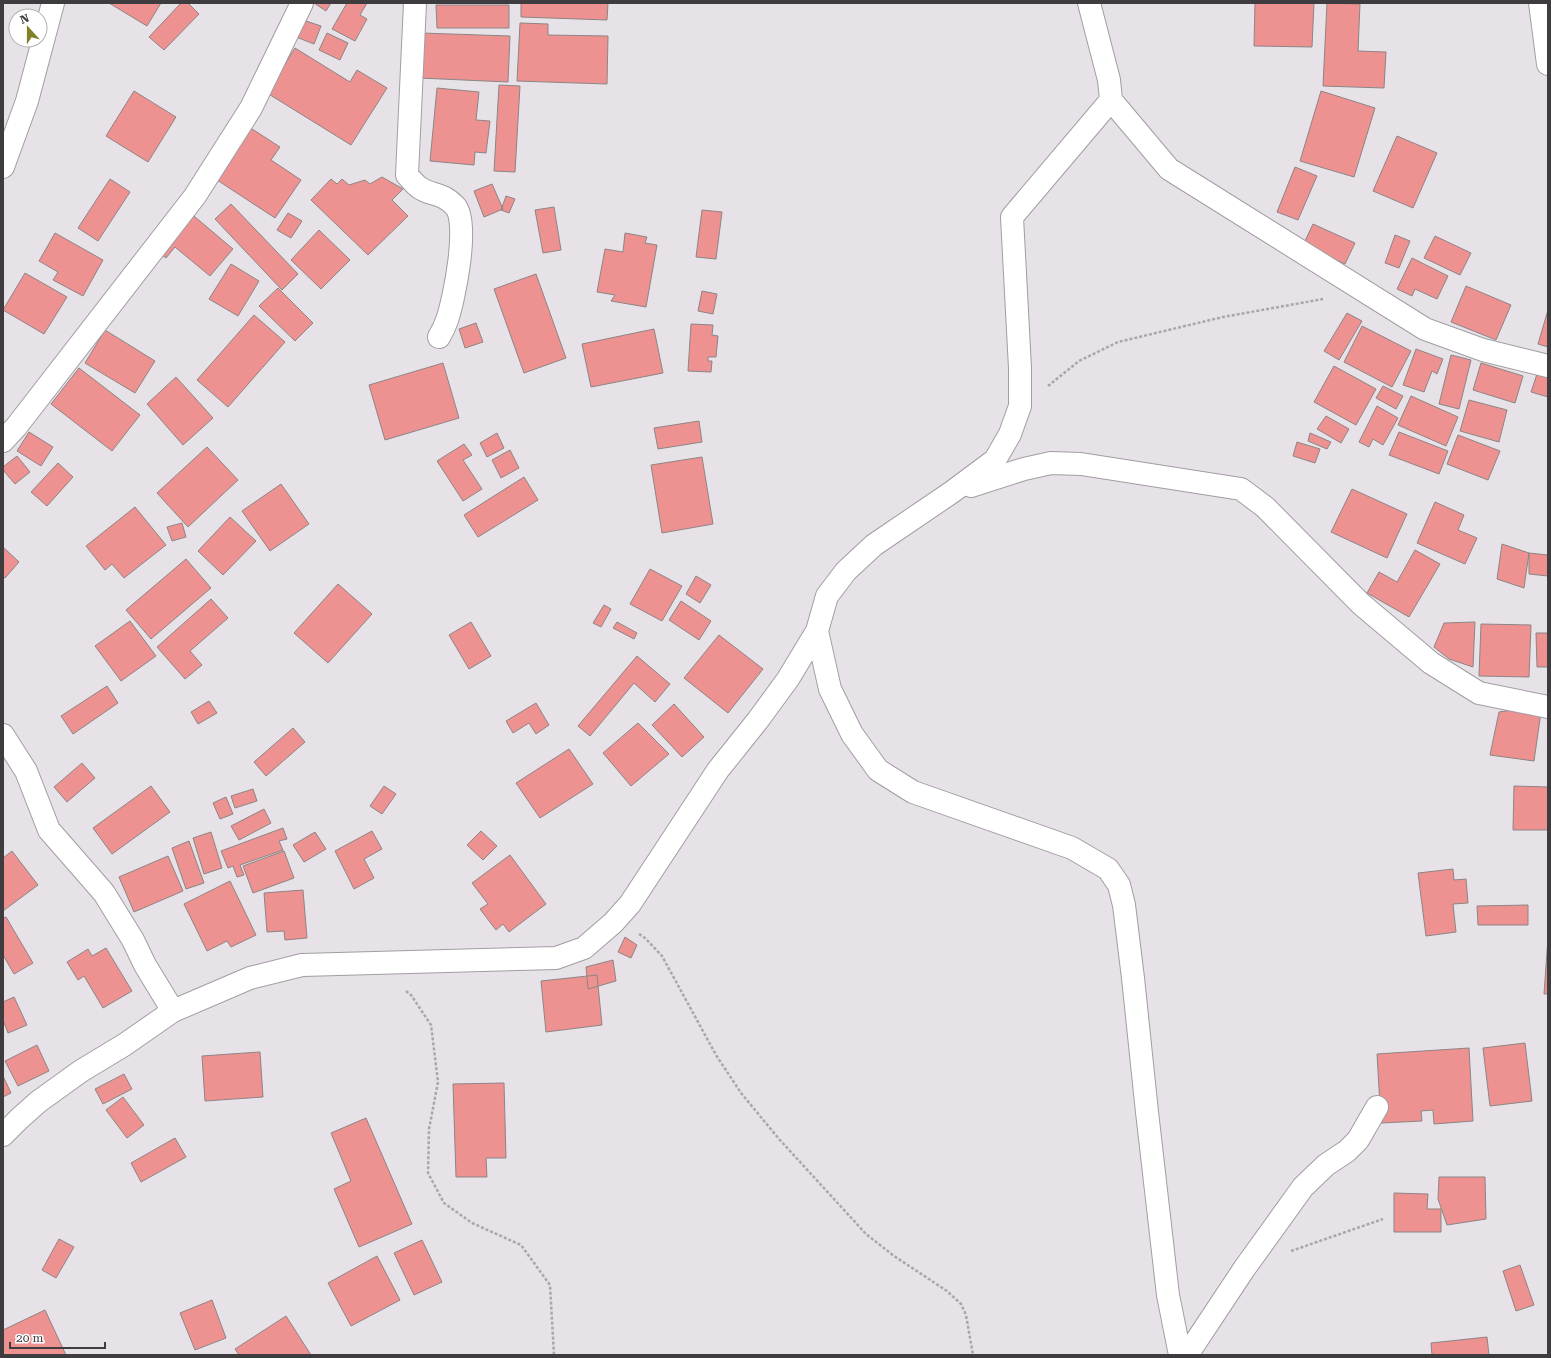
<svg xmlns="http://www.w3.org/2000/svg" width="1551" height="1358" viewBox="0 0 1551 1358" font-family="'Roboto Serif',serif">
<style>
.building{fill:#ee9191;stroke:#8c8585}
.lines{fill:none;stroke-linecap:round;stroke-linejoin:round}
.minor-casing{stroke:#a29da2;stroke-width:24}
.path{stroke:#aaa6aa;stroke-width:2.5;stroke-dasharray:3 2;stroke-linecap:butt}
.minor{stroke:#fff;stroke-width:22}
</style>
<rect width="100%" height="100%" fill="#e7e2e7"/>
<path class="building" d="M109 3H161L147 26Z
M181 3H188L199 14 164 50 149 37Z
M314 3H331L326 11Z
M347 3H367L360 15 367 19 355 41 332 29Z
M521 3H608L607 20 521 17Z
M1255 3H1314L1312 47 1254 46Z
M1327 3 1360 4 1358 51 1386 52 1384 88 1323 86Z
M436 5H509V28H437Z
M297 18 321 26 314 44 291 35Z
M520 23 548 24V35L608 36 607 84 517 81Z
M327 33 348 43 340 60 319 50Z
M421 33 510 36 508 82 419 78Z
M295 48 350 82 357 70 387 88 351 145 267 93Z
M499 85 520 86 515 172 494 171Z
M437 88 479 92 476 120 490 121 486 153 475 152 474 165 430 161Z
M134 91 176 117 148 162 106 136Z
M1321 91 1375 108 1354 177 1300 161Z
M249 127 280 147 271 160 301 180 275 218 214 178Z
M1397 136 1437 153 1413 208 1373 191Z
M1295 167 1317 176 1298 220 1277 212Z
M382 177 403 189 392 200 408 216 368 255 311 200 331 179 337 184 342 179 349 185 365 180 370 184Z
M110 179 130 192 98 241 78 228Z
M492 184 503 209 484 217 474 191Z
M506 196 515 199 509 213 501 210Z
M231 204 298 274 282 290 215 219Z
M554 207 561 250 543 253 535 210Z
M702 210 722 212 716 259 696 257Z
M188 211 233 249 210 276 175 247 166 258 155 250Z
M288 213 302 221 291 238 277 230Z
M1313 224 1355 243 1345 264 1305 246V241Z
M319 230 350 260 321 289 291 260Z
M55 233 103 260 83 296 53 280 58 272 39 261Z
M625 233 647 237 645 243 657 245 646 307 611 301 615 295 597 292 605 249 623 252Z
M1395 235 1410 241 1399 268 1385 263Z
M1435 236 1471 253 1460 275 1424 258Z
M1412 258 1448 276 1437 299 1415 289 1412 296 1397 289Z
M231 264 259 281 238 316 209 299Z
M25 273 67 297 44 334 3 310Z
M536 274 566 358 524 373 494 289Z
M1466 286 1511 305 1496 340 1451 322Z
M278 288 313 323 295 341 259 306Z
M702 291 717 294 713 314 698 311Z
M1548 310V347L1538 344Z
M1347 313 1362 321 1339 360 1324 351Z
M254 315 285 342 228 407 197 380Z
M476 323 483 342 465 348 459 329Z
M691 324 713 325 712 335 718 336 716 357H708V361H712L711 372 688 371Z
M1362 326 1411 351 1392 387 1344 362Z
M654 329 663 373 591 387 582 344Z
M105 330 155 361 135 393 85 363Z
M1416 349 1443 359 1437 374 1432 371 1424 392 1403 385Z
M1451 355 1471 360 1459 409 1439 404Z
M443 363 459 418 385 440 369 385Z
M1481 363 1523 376 1515 403 1473 390Z
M1334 366 1376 389 1356 425 1314 402Z
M79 368 140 415 112 451 51 404Z
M1539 368 1548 371V397L1531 392Z
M176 377 213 418 183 445 147 404Z
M1383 386 1403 396 1396 409 1376 398Z
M1411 396 1458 417 1446 446 1398 425Z
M1469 400 1507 410 1499 442 1460 431Z
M1377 406 1398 418 1383 445 1373 439 1369 447 1359 442Z
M1326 416 1349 429 1341 443 1317 429Z
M699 421 702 442 658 449 654 428Z
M29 432 53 447 41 466 17 451Z
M1399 432 1448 451 1439 474 1389 455Z
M497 433 504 448 487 457 480 443Z
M1310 433 1331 442 1327 449 1308 441Z
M1458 435 1500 451 1488 480 1447 464Z
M1297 442 1320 449 1315 463 1293 456Z
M464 444 472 455 463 460 482 489 463 501 437 461Z
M207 447 238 480 188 527 157 493Z
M510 450 519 468 501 478 492 460Z
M17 456 30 472 15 484 3 470V467Z
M702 457 713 524 662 533 651 465Z
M58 463 73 477 47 506 31 492Z
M524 477 538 500 478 537 464 515Z
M281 484 309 524 270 551 242 511Z
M1352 489 1407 514 1387 558 1331 532Z
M1435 502 1464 515 1458 530 1477 538 1465 564 1417 543Z
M135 507 166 545 124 578 112 564 105 570 86 546Z
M230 517 256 541 223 575 198 551Z
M182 523 186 537 172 541 167 527Z
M1502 544 1529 553 1524 588 1497 579Z
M3 547 19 562 5 578 3 577Z
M1415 550 1440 564 1409 617 1367 593 1379 572 1397 582Z
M1529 553 1548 555V576L1529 574Z
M186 559 211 588 151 639 126 610Z
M650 569 682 586 662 621 630 604Z
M696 576 711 585 700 603 686 594Z
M338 584 372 614 328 663 294 633Z
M211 599 228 618 190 651 202 665 185 679 157 647Z
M681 601 711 621 699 640 669 620Z
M604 605 611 609 601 627 593 623Z
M130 621 156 656 121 681 95 646Z
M471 622 491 656 469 669 449 635Z
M617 622 637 633 634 639 613 628Z
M1475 622 1473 667 1449 659 1434 647 1444 623Z
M1481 624 1531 625 1529 677 1479 676Z
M1536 633H1548V667H1537Z
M719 635 763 669 728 713 684 678Z
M637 656 670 684 655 702 634 683 590 736 578 726Z
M107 686 118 703 73 734 61 716Z
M209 701 217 713 198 724 191 712Z
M536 703 549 725 536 734 529 723 513 733 506 721Z
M674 704 704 737 682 757 652 725Z
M1518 709 1541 712 1534 761 1490 755 1499 712Z
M638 723 669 754 631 786 603 753Z
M293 728 305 742 266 776 254 762Z
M569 749 593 784 540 818 516 783Z
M82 763 95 778 67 802 54 787Z
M151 786 170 812 112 854 93 828Z
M384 786 396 794 382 814 370 806Z
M1514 786 1548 787V830H1513Z
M253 789 257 801 235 808 231 796Z
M226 797 233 814 220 819 213 803Z
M264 809 271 823 239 840 231 826Z
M283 828 287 839 279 841 283 850 240 865 244 875 237 877 233 866 228 868 221 851Z
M372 831 382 849 364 859 374 878 354 889 335 851Z
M481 831 497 846 483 860 467 845Z
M211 832 222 868 204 874 193 838Z
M315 832 326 849 304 862 293 845Z
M189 841 204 883 186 889 172 848Z
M12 851 38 885 3 911V858Z
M284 851 294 878 253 893 243 866Z
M510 855 546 904 509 932 503 924 496 930 480 909 488 904 472 883Z
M168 856 183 891 134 912 119 877Z
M1453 869 1454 880 1466 879 1468 903 1453 904 1456 932 1426 936 1418 873Z
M230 881 256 935 231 947 227 941 207 951 184 904Z
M303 890 307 938 285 940 284 931 267 932 264 893Z
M1528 905V925H1478L1477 906Z
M6 917 33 963 14 974 3 955V918Z
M625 937 637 945 631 958 618 952Z
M1548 938V994H1544Z
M106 948 132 991 103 1008 84 976 78 980 67 962 88 949 92 956Z
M613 960 616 981 588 989 586 967Z
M597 975 602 1025 546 1032 541 981Z
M14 997 27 1025 8 1033 3 1020V1002Z
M1525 1043 1532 1101 1490 1106 1483 1048Z
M37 1045 49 1071 18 1086 5 1061Z
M1469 1048 1473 1121 1434 1124 1433 1110 1421 1111 1422 1121 1381 1123 1377 1054Z
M260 1052 263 1097 205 1101 202 1056Z
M124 1074 132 1089 103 1104 95 1089Z
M3 1076 11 1093 3 1097Z
M504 1083 506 1158H486L487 1177H456L453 1084Z
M123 1097 144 1125 127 1138 106 1110Z
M366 1118 412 1224 359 1247 334 1189 351 1181 331 1133Z
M175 1138 186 1157 141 1182 131 1163Z
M1439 1177H1485L1486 1219 1447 1225 1438 1199Z
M1394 1193 1428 1194 1427 1209H1441V1232H1394Z
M59 1239 74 1247 56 1278 42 1270Z
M422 1240 442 1282 414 1295 394 1253Z
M377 1256 400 1300 351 1326 328 1283Z
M1520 1265 1534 1305 1516 1311 1503 1271Z
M212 1300 226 1338 195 1350 180 1313Z
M45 1310 66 1355H3V1330Z
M286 1316 311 1355H239L235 1349Z
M1487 1337 1489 1355H1432L1431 1343Z"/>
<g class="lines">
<g class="minor-casing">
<path id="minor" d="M415 3 407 175C411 179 415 185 420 188 432 196 442 192 455 206 470 222 454 300 447 320 445 326 442 332 439 337
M1089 3 1109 80 1111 100 1169 169 1425 329 1483 350 1548 366
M1540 3 1548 64
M1111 100 1012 217 1020 368V406L1010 434 995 460 952 492 874 545 846 571 827 596 817 631 830 689 852 734 878 770 913 792 1072 848 1108 869 1119 885 1124 905 1133 978 1147 1112 1168 1295 1180 1355
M3 167 27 101 53 3
M3 441 16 427 195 196 251 108 302 3
M971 486 1024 469 1051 463 1081 464 1241 489 1265 507 1361 604 1431 663 1479 693 1548 707
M3 735 26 771 49 830 104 893 133 940 145 965 173 1011
M3 1135 19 1119 38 1102 81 1071 124 1045 173 1011 250 978 302 965 556 958 584 948 613 923 630 904 718 770 758 720 788 679 817 631
M1187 1355 1244 1269 1303 1187 1326 1165 1347 1151 1358 1140 1377 1107"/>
</g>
<path class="path" d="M1048 386 1079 361 1118 342 1223 317 1323 299
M639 934 645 938 662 956 716 1055 741 1093 779 1139 866 1234 894 1256 947 1291 961 1304 966 1315 973 1355
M406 991 411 995 431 1025 438 1082 429 1129 428 1173 444 1203 472 1223 521 1245 550 1285 554 1355
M1291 1251 1383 1219"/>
<use href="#minor" class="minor"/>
</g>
<rect width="1551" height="1358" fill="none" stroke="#3e3c3e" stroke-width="8"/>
<g transform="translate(28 28) rotate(339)"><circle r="19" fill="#ffffff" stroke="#b2b1b2"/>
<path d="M0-3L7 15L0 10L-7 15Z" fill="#817f27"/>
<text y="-6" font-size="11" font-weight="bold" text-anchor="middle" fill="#3e3c3e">N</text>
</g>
<path d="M10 1342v6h95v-6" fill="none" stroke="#3e3c3e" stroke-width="2"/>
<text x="16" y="1342" font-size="12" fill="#3e3c3e" stroke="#ffffff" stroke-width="3" paint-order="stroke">20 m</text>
</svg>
